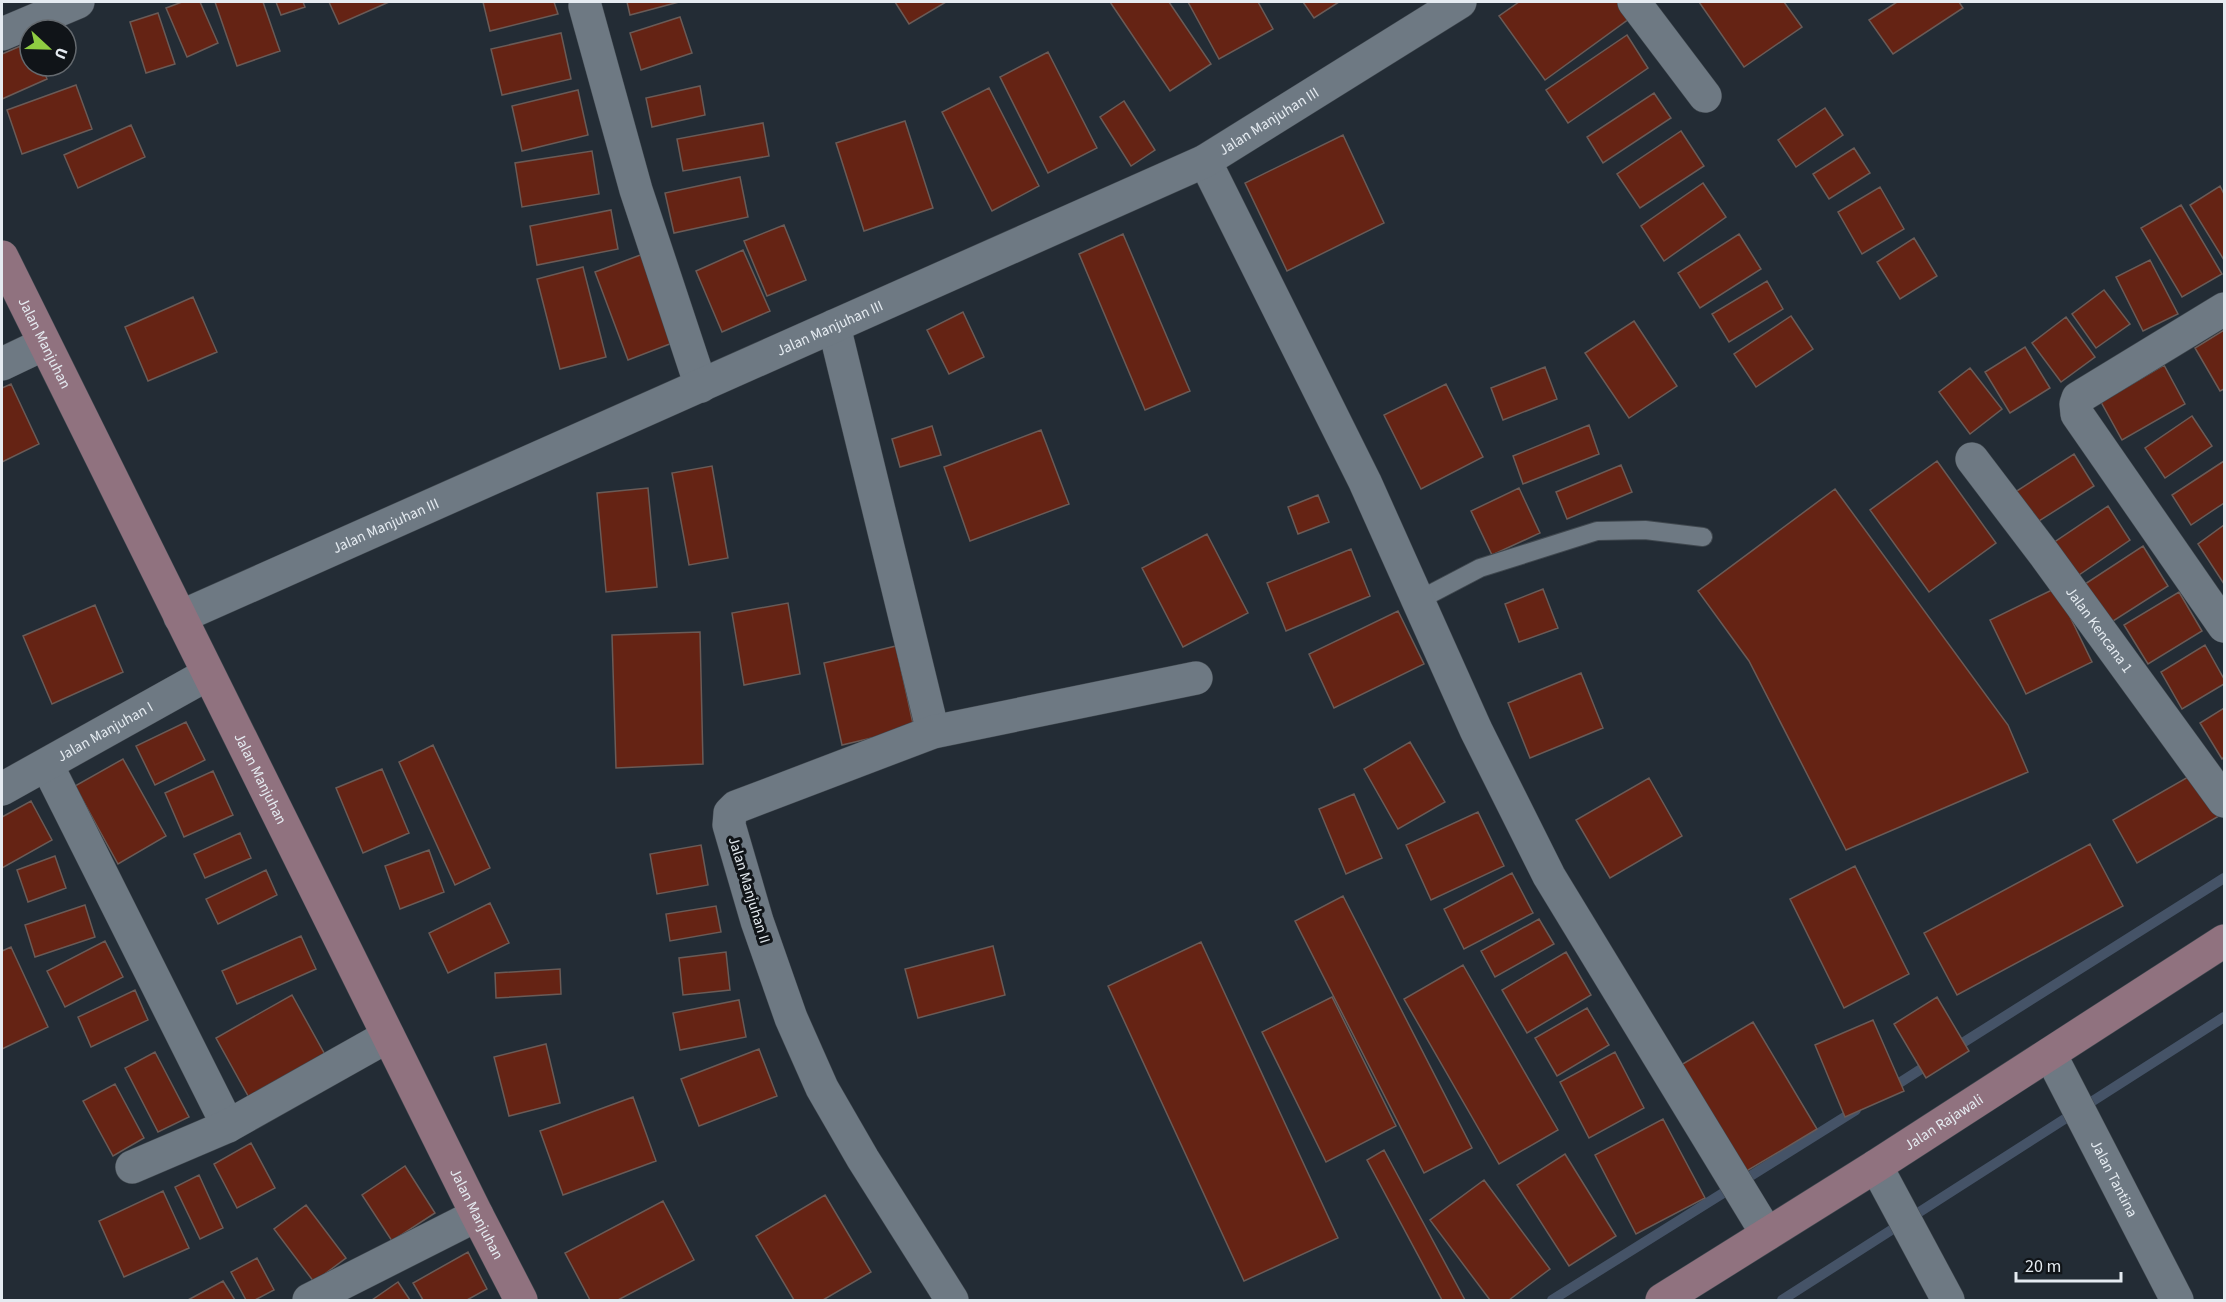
<svg xmlns="http://www.w3.org/2000/svg" width="2226" height="1302" viewBox="0 0 2226 1302" font-family="'Source Sans 3',sans-serif">
<style>
.lines{fill:none;stroke-linecap:round;stroke-linejoin:round}
.stream{stroke:#455367;stroke-width:10}
.building{fill:#652314;stroke:#6a5b57;stroke-width:1.5}
.lane-casing{stroke:#40484f;stroke-width:20}
.street-casing{stroke:#40484f;stroke-width:34}
.secondary-casing{stroke:#40484f;stroke-width:34}
.lane{stroke:#6e7983;stroke-width:18}
.street{stroke:#6e7983;stroke-width:33}
.secondary{stroke:#90727f;stroke-width:33}
.labels{text-anchor:middle;dominant-baseline:central;stroke-width:6;stroke-linejoin:round;paint-order:stroke}
.street-label{font-size:15px;fill:#e5ebf1;stroke:#101418}
</style>
<rect width="100%" height="100%" fill="#232c35"/>
<g class="lines">
<path class="stream" d="M1953 1049 2224 878
M1890 1089 1932 1062
M1552 1300 1856 1110
M1782 1300 2224 1017"/>
</g>
<path class="building" d="M182 2H200L218 43 187 57 166 8Z
M215 2H263L280 51 237 66Z
M276 2H303L305 7 281 15Z
M329 2H389L339 24Z
M483 2H554L558 14 490 31Z
M627 2H679L630 15Z
M895 2H946L909 24Z
M1110 2H1169L1211 64 1170 91Z
M1188 2H1258L1273 29 1219 59Z
M1303 2H1339L1314 18Z
M1519 2H1622L1633 16 1545 80 1499 16Z
M1699 2H1784L1802 27 1744 67Z
M1897 2H1959L1963 8 1893 54 1869 20Z
M158 13 175 64 146 73 130 22Z
M680 17 692 53 641 70 630 33Z
M561 33 571 79 502 95 491 49Z
M1627 35 1648 68 1568 123 1546 90Z
M30 42V66H42L47 79 2 99V54Z
M1048 52 1097 148 1048 173 1000 77Z
M76 85 92 129 22 154 7 110Z
M700 86 705 115 652 127 646 98Z
M989 88 1039 186 992 211 942 112Z
M578 90 588 135 522 151 512 106Z
M1654 93 1671 118 1603 163 1587 137Z
M1124 101 1155 150 1131 166 1100 117Z
M1825 108 1843 135 1796 167 1778 140Z
M905 121 933 208 864 231 836 143Z
M763 123 769 156 683 171 677 139Z
M131 125 145 157 78 188 64 155Z
M1681 131 1704 166 1640 208 1617 174Z
M1343 135 1384 223 1287 271 1245 183Z
M1854 148 1870 173 1829 199 1813 174Z
M592 151 599 194 522 207 515 163Z
M740 177 748 217 674 233 665 193Z
M1703 183 1726 217 1664 261 1641 226Z
M2220 186 2224 194V260L2190 205Z
M1880 187 1904 229 1862 254 1838 212Z
M2181 205 2222 274 2182 297 2141 228Z
M611 210 618 249 537 265 530 226Z
M784 225 806 280 767 296 744 241Z
M1123 234 1190 391 1145 410 1079 254Z
M1739 234 1761 269 1700 308 1678 273Z
M1914 238 1937 276 1900 299 1877 262Z
M743 250 770 311 722 332 696 271Z
M643 254 675 342 628 360 595 272Z
M2150 260 2178 314 2143 331 2116 277Z
M583 267 606 357 560 369 537 279Z
M1767 281 1783 309 1729 342 1712 314Z
M2104 290 2130 324 2096 348 2072 314Z
M193 297 217 352 148 381 125 327Z
M963 312 984 357 949 374 927 330Z
M1791 316 1813 349 1756 387 1734 354Z
M2066 317 2095 357 2061 382 2032 343Z
M1634 321 1677 386 1629 418 1585 353Z
M2224 330V389L2220 391 2195 348Z
M2025 347 2050 388 2010 413 1985 372Z
M2164 365 2185 404 2122 440 2101 402Z
M1545 367 1557 399 1503 420 1491 388Z
M1970 368 2002 409 1970 434 1939 392Z
M11 384 39 444 2 462V388Z
M1446 384 1483 457 1421 489 1384 415Z
M2192 416 2212 446 2165 478 2145 448Z
M1589 425 1599 454 1523 484 1513 456Z
M932 426 941 455 900 467 892 439Z
M1041 430 1069 504 970 541 944 467Z
M2074 454 2094 486 2028 528 2009 496Z
M1937 461 1996 543 1929 592 1870 510Z
M2224 461V503L2191 525 2172 495Z
M1621 465 1632 492 1567 519 1556 492Z
M712 466 728 558 689 565 672 473Z
M648 488 657 587 606 592 597 493Z
M1519 488 1540 533 1492 555 1471 511Z
M1835 489 2008 725 2028 772 1846 850 1749 661 1698 591Z
M1318 495 1329 522 1298 534 1288 507Z
M2108 506 2130 540 2076 577 2053 543Z
M2224 525V584L2198 544Z
M1207 534 1248 613 1183 647 1142 568Z
M2143 546 2168 586 2110 623 2085 584Z
M1351 549 1370 596 1286 631 1267 583Z
M2056 588 2092 662 2026 694 1990 620Z
M1543 589 1558 628 1519 642 1505 604Z
M2179 592 2202 631 2148 664 2124 625Z
M788 603 800 674 744 685 732 613Z
M95 605 123 672 52 704 23 636Z
M1398 611 1424 664 1334 708 1309 654Z
M700 632 703 764 616 768 612 635Z
M2205 645 2224 679V684L2182 709 2161 672Z
M896 646 914 728 842 745 824 663Z
M1581 673 1603 728 1530 758 1508 703Z
M2224 708V757L2222 759 2200 723Z
M186 722 205 760 155 785 136 746Z
M1410 742 1445 802 1398 829 1364 769Z
M433 745 490 868 455 885 399 762Z
M123 759 166 836 118 864 75 786Z
M382 769 409 833 363 853 336 788Z
M213 771 233 815 184 837 165 793Z
M2195 773 2219 816 2137 863 2113 820Z
M1649 778 1682 836 1610 878 1576 820Z
M1354 794 1382 858 1346 874 1319 809Z
M31 801 52 840 2 868V817Z
M1478 812 1504 866 1431 900 1406 845Z
M240 833 251 858 205 878 194 854Z
M2090 844 2123 906 1957 995 1924 933Z
M701 845 708 885 657 894 650 854Z
M429 850 444 892 400 909 385 866Z
M55 856 66 888 28 902 17 870Z
M1855 866 1909 974 1844 1008 1790 899Z
M266 870 277 895 218 924 206 899Z
M1512 873 1533 913 1464 949 1444 909Z
M1343 896 1472 1148 1424 1173 1295 921Z
M490 903 509 943 448 973 429 933Z
M85 905 95 937 35 957 25 925Z
M716 906 721 932 670 941 666 914Z
M1539 919 1554 944 1495 977 1481 951Z
M301 936 316 969 237 1004 222 971Z
M105 941 123 977 65 1007 47 971Z
M1201 942 1338 1238 1244 1281 1108 986Z
M993 946 1005 995 918 1018 905 969Z
M11 947 48 1027 2 1049V951Z
M726 952 730 990 683 995 679 958Z
M1566 952 1591 995 1527 1033 1502 990Z
M1463 965 1558 1130 1499 1164 1404 999Z
M560 969 561 994 496 998 495 973Z
M135 990 148 1020 91 1047 78 1017Z
M292 995 328 1060 252 1103 216 1038Z
M1332 997 1396 1126 1326 1162 1262 1032Z
M1937 997 1969 1051 1926 1078 1894 1024Z
M739 1000 746 1037 680 1050 673 1013Z
M1587 1008 1609 1045 1557 1076 1535 1038Z
M1873 1020 1904 1091 1845 1117 1815 1045Z
M1753 1022 1817 1129 1745 1172 1681 1065Z
M546 1044 560 1103 509 1116 494 1057Z
M759 1049 777 1096 699 1126 681 1079Z
M155 1052 189 1117 158 1132 125 1068Z
M1615 1052 1644 1108 1589 1138 1560 1082Z
M115 1084 144 1138 113 1156 83 1101Z
M633 1097 656 1161 563 1195 540 1131Z
M1663 1119 1705 1198 1636 1234 1595 1155Z
M251 1143 275 1188 237 1208 214 1164Z
M1384 1150 1465 1300H1442L1367 1160Z
M1565 1154 1616 1236 1569 1266 1517 1185Z
M405 1166 435 1213 392 1241 362 1195Z
M199 1175 223 1228 200 1239 175 1187Z
M1484 1180 1550 1269 1509 1300H1490L1430 1220Z
M163 1191 189 1248 124 1277 99 1221Z
M825 1195 871 1272 823 1300H794L756 1236Z
M663 1201 694 1260 618 1300H590L565 1253Z
M306 1205 346 1258 314 1282 274 1229Z
M468 1252 487 1289 467 1300H423L413 1283Z
M257 1258 274 1290 255 1300H246L231 1272Z
M223 1281 235 1300H188Z
M398 1282 410 1300H372Z"/>
<g class="lines">
<g class="lane-casing">
<path id="lane" d="M1417 601 1480 568 1597 531 1645 530 1703 537"/>
</g>
<g class="street-casing">
<g id="street">
<path d="M1634 2 1705 96"/>
<path d="M585 6 636 190 701 386"/>
<path d="M2 34 78 2"/>
<path d="M1205 161 1365 482 1476 730 1549 876 1767 1234"/>
<path d="M2224 309 2078 398 2076 404 2077 414 2224 626"/>
<path d="M834 326 933 732"/>
<path d="M2 364 44 344"/>
<path id="s1" d="M1972 459 2045 555 2224 801"/>
<path id="s2" d="M180 617 1205 161 1460 2"/>
<path d="M47 765 228 1126"/>
<path id="s3" d="M2 789 208 674"/>
<path id="s4" d="M2050 1054 2177 1300"/>
<path d="M1876 1166 1948 1300"/>
<path d="M132 1167 228 1126 388 1036"/>
<path d="M309 1300 477 1215"/>
<path d="M952 1300 863 1159 822 1088 791 1018 757 921 729 825 730 813 736 807 933 732 1196 678"/>
</g>
</g>
<g class="secondary-casing">
<g id="secondary">
<path id="s5" d="M2 257 477 1215 521 1300"/>
<path id="s6" d="M1662 1300 1876 1166 2224 941"/>
</g>
</g>
<use href="#lane" class="lane"/>
<use href="#street" class="street"/>
<use href="#secondary" class="secondary"/>
</g>
<g class="labels">
<g class="street-label">
<text stroke="none"><textPath href="#s2" startOffset="1197">Jalan Manjuhan III</textPath></text>
<text stroke="none"><textPath href="#s2" startOffset="711">Jalan Manjuhan III</textPath></text>
<text stroke="none"><textPath href="#s5" startOffset="96">Jalan Manjuhan</textPath></text>
<text stroke="none"><textPath href="#s2" startOffset="225">Jalan Manjuhan III</textPath></text>
<text stroke="none"><textPath href="#s1" startOffset="213">Jalan Kencana 1</textPath></text>
<text stroke="none"><textPath href="#s3" startOffset="118">Jalan Manjuhan I</textPath></text>
<text stroke="none"><textPath href="#s5" startOffset="582">Jalan Manjuhan</textPath></text>
<text transform="translate(749 890) rotate(73)">Jalan Manjuhan II</text>
<text stroke="none"><textPath href="#s6" startOffset="333">Jalan Rajawali</textPath></text>
<text stroke="none"><textPath href="#s4" startOffset="140">Jalan Tantina</textPath></text>
<text stroke="none"><textPath href="#s5" startOffset="1068">Jalan Manjuhan</textPath></text>
</g>
</g>
<rect width="2226" height="1302" fill="none" stroke="#e5ebf1" stroke-width="6"/>
<g transform="translate(48 48) rotate(112)"><circle r="28" fill="#101418" stroke="#656a6f" stroke-width="1.5"/>
<path d="M0-4.5L10 22L0 15L-10 22Z" fill="#8fcd42"/>
<text y="-9" font-size="16" font-weight="bold" text-anchor="middle" fill="#e5ebf1">U</text>
</g>
<path d="M2016 1272v9h105v-9" fill="none" stroke="#e5ebf1" stroke-width="3"/>
<text x="2025" y="1272" font-size="18" fill="#e5ebf1" stroke="#101418" stroke-width="4.5" paint-order="stroke">20 m</text>
</svg>
